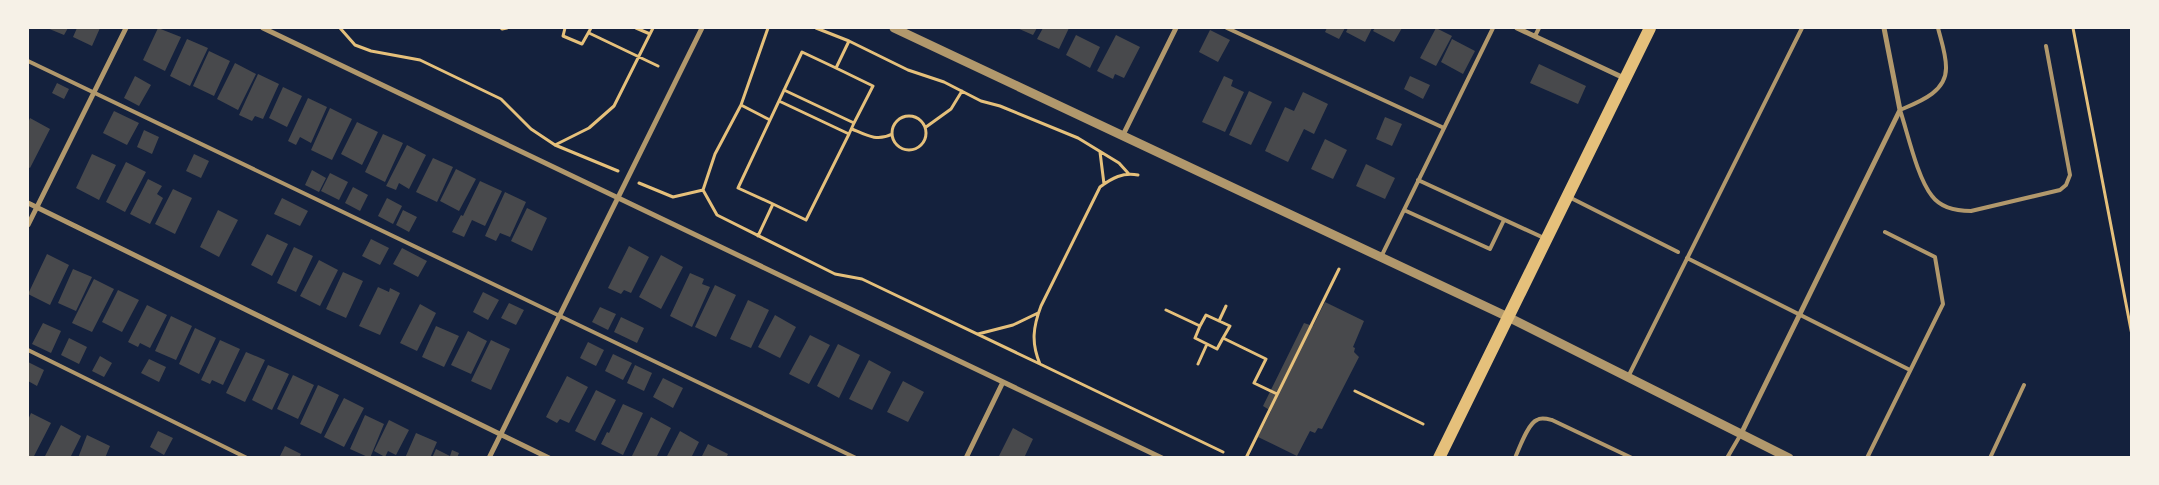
<svg xmlns="http://www.w3.org/2000/svg" width="2159" height="485" viewBox="0 0 2159 485" font-family="'Roboto Condensed',sans-serif">
<style>
.building{fill:#48494c}
.lines{fill:none;stroke-linecap:round;stroke-linejoin:round}
.path{stroke:#e5c07b;stroke-width:3}
.service{stroke:#b1986c;stroke-width:4}
.minor{stroke:#b1986c;stroke-width:5}
.tertiary{stroke:#b1986c;stroke-width:9}
.primary{stroke:#e5c07b;stroke-width:12}
</style>
<rect width="100%" height="100%" fill="#14213d"/>
<path class="building" d="M47 28H68L64 35Z
M77 28H100L92 46 73 37Z
M158 28 181 37 165 71 143 60Z
M1017 28H1037L1033 35Z
M1043 28H1069L1059 49 1037 39Z
M1327 28H1345L1339 39 1325 32Z
M1348 28H1372L1365 42 1346 32Z
M1375 28H1402L1394 42 1373 31Z
M1436 28 1452 36 1436 66 1420 58Z
M1210 30 1230 40 1218 62 1199 52Z
M1076 35 1100 47 1090 68 1066 55Z
M1116 35 1140 47 1124 78 1115 74 1113 79 1097 71Z
M187 39 208 48 190 86 170 76Z
M1452 39 1475 51 1463 74 1441 62Z
M209 51 230 61 214 96 193 86Z
M235 63 256 74 238 110 217 99Z
M1539 64 1586 86 1578 104 1530 83Z
M258 74 279 84 263 119 255 116 252 121 239 115Z
M135 76 151 85 139 106 124 98Z
M1224 76 1233 80 1231 86 1244 92 1225 132 1202 122Z
M1410 76 1430 85 1423 99 1404 89Z
M57 83 69 89 64 99 52 93Z
M283 87 302 96 287 127 269 118Z
M1249 91 1272 102 1251 145 1229 135Z
M1303 92 1328 104 1314 134 1304 129 1288 162 1265 151 1285 107 1294 111Z
M308 98 327 107 311 143 300 137 296 145 288 141Z
M330 108 352 119 332 160 311 150Z
M114 111 139 123 127 145 103 133Z
M1385 117 1402 124 1392 146 1376 139Z
M30 118 50 129 30 168 28 167V123Z
M357 122 378 132 362 165 341 154Z
M144 130 159 137 152 154 137 147Z
M383 134 403 143 385 182 365 172Z
M1325 139 1347 150 1333 179 1311 169Z
M407 145 426 155 409 189 399 183 396 190 386 186Z
M92 154 116 165 99 200 76 188Z
M194 154 209 161 201 178 186 171Z
M433 158 453 167 437 202 416 192Z
M126 162 146 172 125 212 106 202Z
M1366 164 1395 178 1385 199 1356 186Z
M456 169 476 179 459 211 440 201Z
M312 170 326 178 319 192 305 185Z
M330 173 348 182 339 200 321 191Z
M148 179 162 186 157 194 163 198 150 224 130 214Z
M480 181 502 191 485 226 472 220 464 237 452 232 461 215 463 216Z
M353 187 368 195 360 211 345 203Z
M173 189 192 198 175 234 155 224Z
M505 192 526 202 510 237 500 233 496 241 485 236Z
M282 198 308 211 300 226 274 214Z
M387 198 402 206 393 224 378 216Z
M527 208 547 218 532 251 511 241Z
M218 210 238 220 219 257 200 247Z
M403 210 417 217 409 232 396 225Z
M267 234 288 244 272 276 251 265Z
M371 239 389 248 380 265 362 256Z
M629 246 649 257 631 293 624 290 621 294 608 288Z
M294 247 313 256 296 292 277 283Z
M402 248 427 261 418 277 393 264Z
M47 254 69 265 50 305 28 294Z
M661 255 683 267 661 309 639 297Z
M319 260 338 270 320 306 300 296Z
M73 269 92 277 76 311 58 303Z
M343 272 363 281 346 318 326 309Z
M690 273 704 279 702 284 710 287 692 327 670 316Z
M94 279 114 289 92 332 72 323Z
M715 285 736 295 716 337 695 327Z
M378 287 389 292 390 288 400 293 380 335 359 326Z
M118 290 139 300 122 332 102 322Z
M483 292 499 300 488 320 473 312Z
M748 300 769 310 751 348 730 339Z
M1325 302 1364 321 1353 347 1355 348 1354 352 1359 357 1322 429 1318 428 1315 433 1310 431 1297 456 1258 437 1271 411 1263 406 1304 323 1313 326Z
M509 303 524 310 516 325 501 318Z
M420 304 436 313 417 351 400 343Z
M147 305 167 315 150 348 140 343 138 347 128 342Z
M600 307 616 314 608 330 592 322Z
M775 315 796 327 780 358 758 347Z
M171 316 192 326 176 360 155 351Z
M621 317 644 328 637 343 614 332Z
M43 323 61 331 51 353 32 344Z
M436 326 459 336 444 367 422 357Z
M195 328 216 338 199 374 179 364Z
M468 331 487 341 471 374 451 365Z
M810 335 830 345 809 384 789 374Z
M69 338 87 347 79 364 61 355Z
M220 340 240 349 223 385 212 380 210 384 201 380Z
M491 340 510 349 491 390 471 381Z
M588 342 604 350 596 366 580 358Z
M838 344 860 355 839 398 817 386Z
M246 352 265 360 245 402 226 393Z
M613 354 632 363 623 380 605 371Z
M100 356 112 363 104 377 92 371Z
M149 359 166 367 159 382 141 373Z
M869 360 891 372 872 410 849 399Z
M28 362 44 370 37 386 28 381Z
M268 365 289 374 272 410 252 400Z
M635 365 652 373 644 391 627 383Z
M293 375 314 385 298 419 277 409Z
M567 376 588 387 569 423 560 419 557 423 546 417Z
M663 378 683 388 673 408 653 397Z
M903 381 924 392 908 422 887 412Z
M318 385 339 395 321 434 300 424Z
M596 390 616 400 595 441 575 431Z
M344 398 364 408 344 447 324 437Z
M623 404 643 413 623 455 601 444 607 432 609 433Z
M31 413 51 423 33 458H28V420Z
M365 415 384 424 370 458 350 449Z
M651 417 671 428 656 458H631Z
M389 420 409 430 396 455 388 451 385 457 374 451Z
M61 425 81 436 70 458H44Z
M1013 428 1033 439 1024 458H998Z
M158 431 173 438 164 455 150 447Z
M680 431 699 442 691 458H666Z
M416 433 437 442 430 458H405Z
M87 435 110 446 105 458H78Z
M708 444 728 454 726 458H701Z
M285 446 301 454 299 458H279Z
M436 449 450 456 452 450 459 453 457 458H432Z"/>
<g class="lines">
<path class="path" d="M340 28 355 45 371 51 420 60 501 99 531 129 555 145 618 171
M501 28 502 29 507 28
M565 28 563 36 582 44 591 28
M636 28 650 34
M816 28 849 41 908 70 944 82 981 101 1000 106 1078 138 1119 163 1128 173
M2073 28 2132 335
M589 33 658 66
M849 41 836 68 873 86 854 123
M779 101 849 134 854 123 784 90
M741 105 768 28
M892 133a17 17 0 1 1 34 0a17 17 0 1 1-34 0Z
M926 127 951 109 962 91
M852 129C866 135 877 142 892 134
M555 145 589 128 614 106 653 28
M1100 152 1104 184
M1138 175C1123 172 1112 178 1100 187L1041 306C1033 327 1031 343 1040 364L1223 452
M639 183 673 197 703 190 717 215 835 274 862 279 1040 364
M703 190 715 154 741 105 770 120
M773 204 738 188 802 52 836 68
M758 236 773 204 806 220 849 134
M1166 310 1200 326 1195 338 1217 349 1223 338 1266 359 1254 383 1277 394
M1219 321 1226 306
M1200 326 1206 315 1230 326 1223 338
M978 334 1013 325 1038 313
M1198 364 1207 344
M1355 391 1423 424
M1246 458 1339 269"/>
<path class="service" d="M1227 28 1444 128
M1938 28C1941 40 1946 54 1946 67 1947 92 1919 102 1900 110 1908 134 1917 177 1932 196 1941 208 1957 211 1971 211L2060 190 2066 185 2070 175 2046 46
M1535 36 1539 28
M28 61 856 458
M1418 180 1544 238
M1569 197 1678 252
M1404 210 1490 249 1504 220
M1381 257 1493 28
M1687 258 1910 370
M28 350 247 458
M1628 377 1802 28
M1515 458C1519 449 1528 423 1537 420 1541 417 1548 419 1552 420L1632 458
M1727 458 1741 434
M1867 458 1943 304 1935 257 1885 232
M1990 458 2024 385"/>
<path class="minor" d="M263 28 1162 458
M1517 28 1624 78
M1123 135 1176 28
M28 203 549 458
M28 225 126 28
M1741 434 1900 110 1884 28
M489 458 702 28
M966 458 1003 382"/>
<path class="tertiary" d="M894 28 1508 317 1789 458"/>
<path class="primary" d="M1439 458 1650 28"/>
</g>
<rect width="2159" height="485" fill="none" stroke="#f6f1e7" stroke-width="58"/>
</svg>
